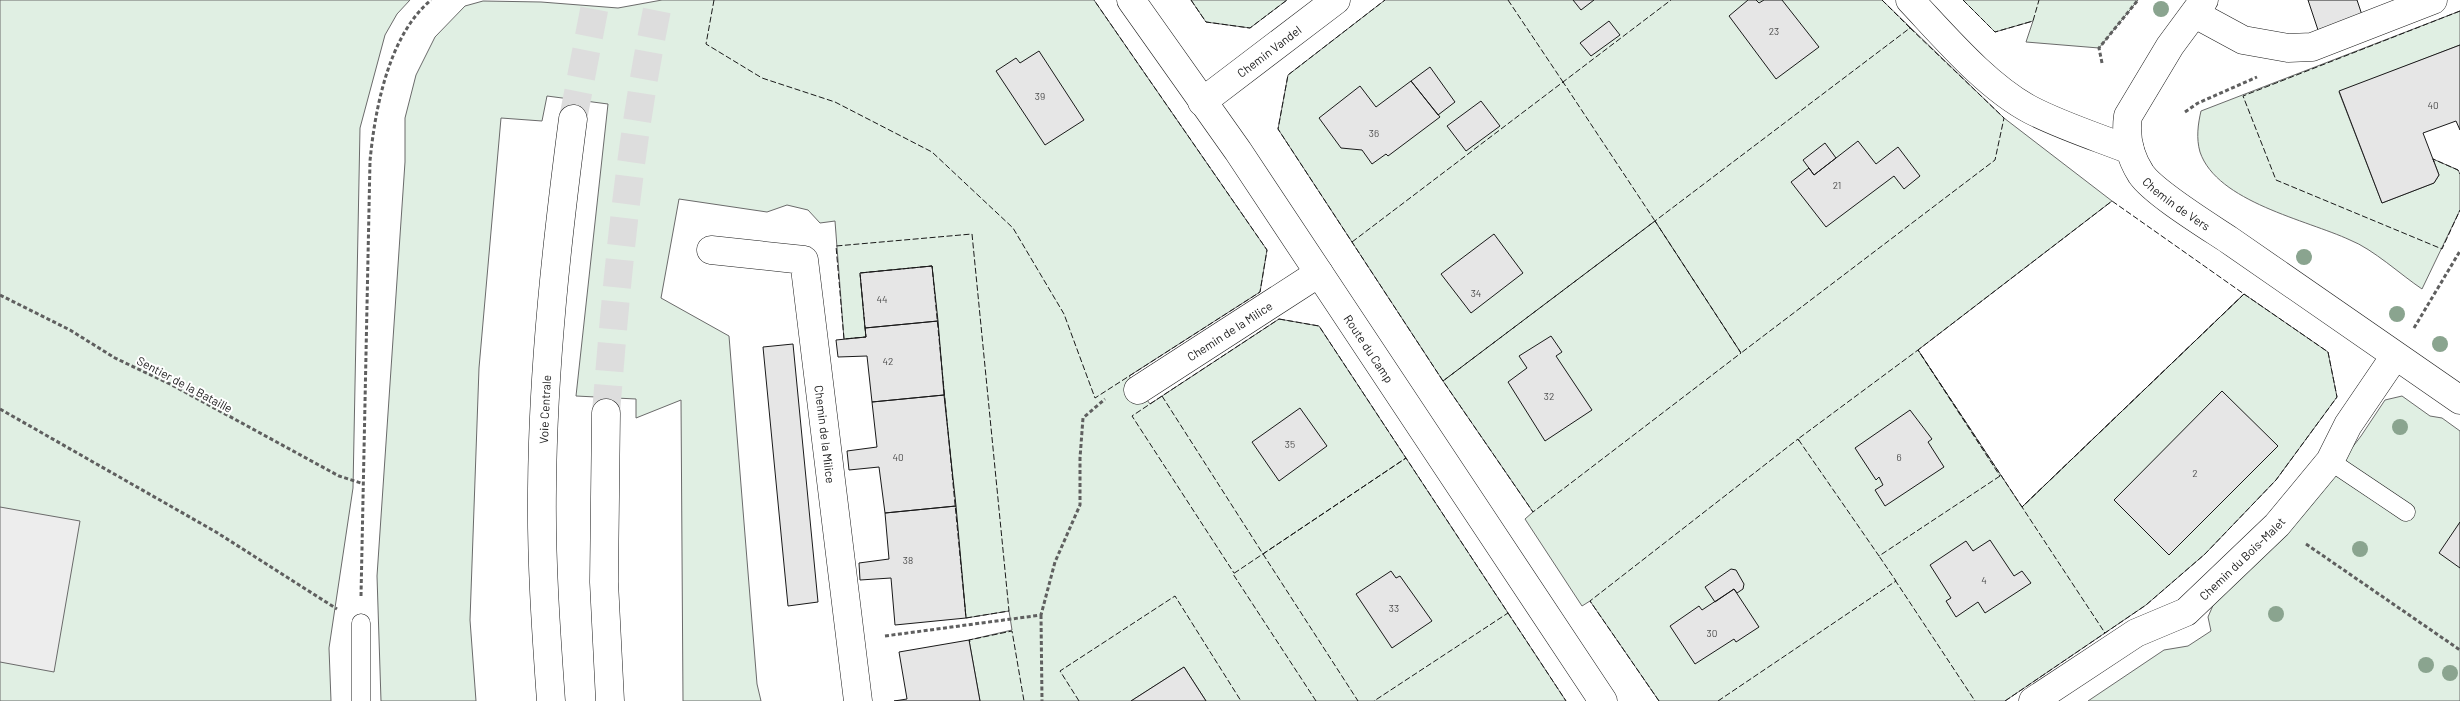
<svg xmlns="http://www.w3.org/2000/svg" width="2460" height="701" viewBox="0 0 2460 701" font-family="Barlow,sans-serif">
<style>
.green{fill:#e0efe3;stroke:#6a6a6a}
.parking{fill:#ededed;stroke:#6a6a6a}
.building{fill:#e6e6e6;stroke:#1a1a1a}
.lines{fill:none;stroke-linecap:round;stroke-linejoin:round}
.highway-tunnel{stroke:#ddd;stroke-width:28;stroke-dasharray:28 14;stroke-linecap:butt}
.lane-casing{stroke:#1a1a1a;stroke-width:19}
.street-casing{stroke:#1a1a1a;stroke-width:29}
.secondary-casing{stroke:#1a1a1a;stroke-width:29}
.highway-casing{stroke:#1a1a1a;stroke-width:29}
.path{stroke:#5f5f5f;stroke-width:3;stroke-dasharray:4 2.5;stroke-linecap:butt}
.lane{stroke:#fff;stroke-width:18}
.street{stroke:#fff;stroke-width:28}
.secondary{stroke:#fff;stroke-width:28}
.highway{stroke:#fff;stroke-width:28}
.fence{stroke:#1a1a1a;stroke-width:1;stroke-dasharray:6 2.5;stroke-linecap:butt}
.tree{fill:#8aa48f}
.labels{text-anchor:middle;dominant-baseline:central;stroke-width:4;stroke-linejoin:round;paint-order:stroke}
.number-label{font-size:10px;fill:#4d4d4d}
.street-label{font-size:12px;fill:#1a1a1a;stroke:#fff}
</style>
<rect width="100%" height="100%" fill="#fff"/>
<path class="green" d="M0 0H410L397 14 385 35 360 128 353 488 329 648 331 701H0Z
M662 0H1094L1267 250 1260 292 1129 376 1150 404 1279 319 1319 326 1566 701H1206L1184 667 1131 701H980L969 640 1012 630 1009 611 966 618 932 266 860 273 866 337 844 339 835 221 820 223 808 210 787 205 767 212 679 199 661 298 729 336 757 684 761 701H683L681 400 636 418V399L576 396 608 104 547 96 542 121 501 118 479 368 470 620 476 701H381L377 576 405 162V118L416 75 435 37 465 6 483 1 541 2 618 8Z
M1191 0H1287L1250 28 1206 22Z
M1385 0H1882L2004 118 2112 201 1918 350 2022 507 2244 294 2328 352 2337 397 2276 480 2205 554 2146 605 2005 701H1659L1590 601 1582 606 1525 519 1533 512 1443 381 1278 129 1288 75Z
M1963 0H2138L2099 48 2026 42 2033 21 1995 32Z
M2460 11V45L2339 92 2382 203 2434 183 2439 175 2433 159 2458 170 2460 174V210L2422 289C2401 275 2373 249 2350 240 2307 220 2217 202 2200 152 2196 138 2198 124 2201 111Z
M2402 396 2430 416 2442 418 2460 431V701H2088L2164 650 2188 646 2211 631 2208 617 2214 603 2295 522 2361 436 2385 400Z"/>
<path class="parking" d="M0 507 80 521 54 672 0 662Z"/>
<path class="building" d="M1573 0H1594L1581 10Z
M1748 0H1756L1759 3 1764 0H1782L1819 47 1776 79 1729 16Z
M2308 0H2357L2362 15 2318 30Z
M1609 21 1620 35 1591 56 1580 43Z
M2460 45V130L2456 121 2423 133 2439 175 2434 183 2382 203 2339 91Z
M1039 51 1084 120 1045 145 996 71 1016 58 1020 63Z
M1430 67 1455 102 1438 115 1411 81Z
M1411 81 1440 117 1388 156 1386 154 1372 164 1362 150 1341 148 1319 118 1360 86 1376 107Z
M1481 101 1500 126 1466 151 1447 126Z
M1858 141 1876 164 1898 147 1920 176 1904 189 1894 176 1826 227 1791 182 1809 168 1814 175Z
M1825 143 1836 158 1814 175 1803 160Z
M1494 234 1523 273 1471 313 1441 274Z
M932 266 938 321 865 328 860 273Z
M938 321 944 395 872 402 867 356 838 357 836 340 866 337 865 328Z
M1551 336 1562 352 1556 356 1592 410 1545 441 1508 382 1527 368 1519 356Z
M793 344 818 602 788 606 763 347Z
M2222 391 2278 446 2169 555 2114 500Z
M944 395 956 506 885 513 879 467 849 470 847 451 877 447 872 402Z
M1300 408 1327 446 1279 481 1252 442Z
M1910 410 1932 439 1928 442 1944 467 1885 506 1875 490 1883 485 1879 477 1876 480 1855 448Z
M956 506 966 618 895 625 891 578 860 580 859 563 889 559 885 513Z
M2460 522V568L2439 553Z
M1990 540 2014 576 2022 571 2031 583 1985 613 1978 602 1956 617 1946 601 1951 598 1930 565 1966 541 1973 551Z
M1731 569 1736 570 1744 584 1743 589 1737 593 1734 589 1715 602 1705 587Z
M1391 571 1396 578 1400 576 1432 621 1392 648 1356 594Z
M1734 589 1759 627 1736 642 1734 639 1695 664 1670 626 1699 606 1702 610Z
M969 640 980 701H894L907 699 899 652Z
M1184 667 1206 701H1131Z"/>
<g class="lines">
<path class="highway-tunnel" d="M573 119 596 0
M606 413C617 274 630 136 659 0"/>
<g class="lane-casing">
<path id="lane" d="M2330 461 2406 512
M361 623V701"/>
</g>
<g class="street-casing">
<g id="street">
<path d="M1910 0C1944 36 1987 87 2031 110 2062 126 2097 137 2130 150"/>
<path id="s1" d="M2204 0 2170 46 2128 116C2125 136 2130 157 2141 174 2154 193 2208 226 2229 240 2306 294 2383 347 2460 400"/>
<path d="M2195 14 2243 40 2288 48 2312 47 2433 0"/>
<path id="s2" d="M1202 102 1336 0"/>
<path id="s3" d="M711 250 804 260 858 701"/>
<path id="s4" d="M1138 390 1319 273"/>
<path id="s5" d="M2033 701 2136 633 2186 612 2277 525 2330 461 2348 425 2395 356"/>
</g>
</g>
<g class="secondary-casing">
<g id="secondary">
<path id="s6" d="M1131 0 1238 151 1603 701"/>
</g>
</g>
<g class="highway-casing">
<g id="highway">
<path d="M606 413 604 582 610 701"/>
<path id="s7" d="M551 701C546 631 541 559 542 489 543 365 557 241 573 119"/>
</g>
</g>
<path class="path" d="M2102 63 2099 48 2138 0
M2185 112 2198 103 2257 77
M0 295 70 330 115 358 172 385 339 476 364 484
M2414 328 2460 251
M0 409 216 532 337 609
M2306 544 2460 650
M361 596 370 161C375 108 389 35 431 0
M1041 615 1042 701
M885 636 1041 615 1055 562 1080 505V458L1083 418 1105 399"/>
<use href="#lane" class="lane"/>
<use href="#street" class="street"/>
<use href="#secondary" class="secondary"/>
<use href="#highway" class="highway"/>
<path class="fence" d="M714 0 706 44 762 78 835 102 932 152 1013 228 1064 314 1095 398 1260 292 1267 250 1094 0
M1191 0 1206 22 1250 28 1287 0
M1508 0 1563 82 1561 83
M1882 0 1910 28 1908 30
M1963 0 1995 32 2033 21 2039 0
M2460 11 2243 96 2276 180 2442 249 2460 210
M1910 28 2004 118 1995 160 1741 353 1655 221Z
M1564 83 1563 82 1671 0
M2434 162 2433 159 2458 170 2460 174
M1655 221 1741 353 1533 512 1443 381Z
M972 234 1009 611 966 618 932 266 860 273 866 337 844 339 836 246Z
M1352 242 1563 82 1655 221 1443 381 1278 129 1288 75 1385 0
M2244 294 2328 352 2337 397 2276 480 2205 554 2146 605 2105 633 2022 507Z
M1279 319 1319 326 1406 458 1263 554 1162 396Z
M1162 396 1132 416 1234 573
M2000 476 1879 556 1798 439 1918 350 2022 507 2244 294 2112 201 1918 350 2000 476
M1263 554 1358 701
M1895 580 1975 701
M1508 613 1566 701
M970 642 969 640 1012 631 1024 701
M1079 701 1060 671 1175 596 1241 701
M1316 701 1233 574 1406 458 1508 613 1374 701
M1659 701 1590 601 1798 439 1799 441
M1718 701 1896 581 1879 556
M2005 701 2105 633 2104 632"/>
</g>
<g class="tree">
<circle cx="2161" cy="9" r="8"/>
<circle cx="2304" cy="257" r="8"/>
<circle cx="2397" cy="314" r="8"/>
<circle cx="2440" cy="344" r="8"/>
<circle cx="2400" cy="427" r="8"/>
<circle cx="2360" cy="549" r="8"/>
<circle cx="2276" cy="614" r="8"/>
<circle cx="2426" cy="665" r="8"/>
<circle cx="2450" cy="673" r="8"/>
</g>
<g class="labels">
<g class="number-label">
<text x="1774" y="31">23</text>
<text x="1040" y="96">39</text>
<text x="2433" y="105">40</text>
<text x="1374" y="133">36</text>
<text x="1837" y="185">21</text>
<text x="1476" y="293">34</text>
<text x="882" y="299">44</text>
<text x="888" y="361">42</text>
<text x="1549" y="396">32</text>
<text x="1290" y="444">35</text>
<text x="898" y="457">40</text>
<text x="1899" y="457">6</text>
<text x="2195" y="473">2</text>
<text x="908" y="560">38</text>
<text x="1984" y="580">4</text>
<text x="1394" y="608">33</text>
<text x="1712" y="633">30</text>
</g>
<g class="street-label">
<text stroke="none"><textPath href="#s2" startOffset="84">Chemin Vandel</textPath></text>
<text stroke="none"><textPath href="#s1" startOffset="246">Chemin de Vers</textPath></text>
<text stroke="none"><textPath href="#s4" startOffset="109">Chemin de la Milice</textPath></text>
<text stroke="none"><textPath href="#s6" startOffset="422">Route du Camp</textPath></text>
<text transform="translate(185 384) rotate(28)">Sentier de la Bataille</text>
<text stroke="none"><textPath href="#s7" startOffset="292">Voie Centrale</textPath></text>
<text stroke="none"><textPath href="#s3" startOffset="269">Chemin de la Milice</textPath></text>
<text stroke="none"><textPath href="#s5" startOffset="255">Chemin du Bois-Malet</textPath></text>
</g>
</g>
</svg>
